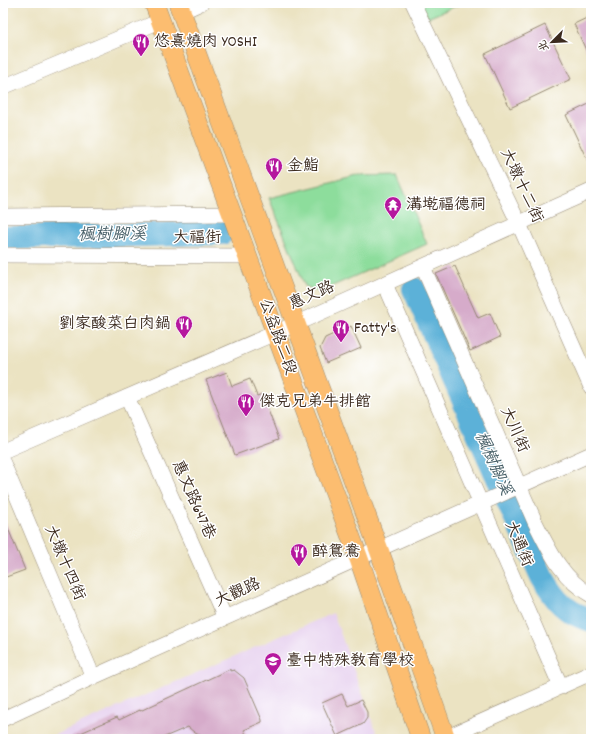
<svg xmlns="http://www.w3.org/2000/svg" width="594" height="742" viewBox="0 0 594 742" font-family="Dekko,'LXGW WenKai TC',sans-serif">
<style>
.built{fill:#e7d2ef}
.green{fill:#8ddd9c;stroke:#64845d}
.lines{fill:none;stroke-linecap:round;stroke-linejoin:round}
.river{stroke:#5cb1d8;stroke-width:24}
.building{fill:#d6abca}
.minor-casing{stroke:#938670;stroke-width:16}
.major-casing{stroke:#938670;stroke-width:20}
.minor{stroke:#fff;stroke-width:15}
.major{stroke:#fcbd6f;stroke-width:19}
.labels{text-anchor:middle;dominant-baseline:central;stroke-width:3;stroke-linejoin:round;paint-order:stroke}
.poi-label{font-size:16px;fill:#3b2a1e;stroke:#fff;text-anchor:start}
.street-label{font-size:16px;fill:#3b2a1e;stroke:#fff}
.water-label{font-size:17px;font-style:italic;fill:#486068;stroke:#fff}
</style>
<rect width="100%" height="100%" fill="#fff"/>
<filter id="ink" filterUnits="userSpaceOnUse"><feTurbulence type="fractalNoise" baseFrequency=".025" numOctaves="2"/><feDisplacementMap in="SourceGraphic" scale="8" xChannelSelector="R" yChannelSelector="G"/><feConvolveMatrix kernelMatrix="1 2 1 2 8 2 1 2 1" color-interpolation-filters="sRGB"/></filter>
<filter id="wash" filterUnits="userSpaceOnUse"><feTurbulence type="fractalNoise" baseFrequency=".012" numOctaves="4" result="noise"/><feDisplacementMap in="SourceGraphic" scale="16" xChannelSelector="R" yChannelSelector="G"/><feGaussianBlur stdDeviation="0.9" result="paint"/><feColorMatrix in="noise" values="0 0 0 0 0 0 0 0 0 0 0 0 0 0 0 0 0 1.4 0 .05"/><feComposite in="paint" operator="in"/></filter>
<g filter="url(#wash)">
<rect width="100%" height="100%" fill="#ebe3c2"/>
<path class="built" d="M333 613 379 739H45Z"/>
<path class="green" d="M418 3H463L425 19Z
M397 175 427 244 319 292 305 286 269 198 358 176Z"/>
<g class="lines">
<path class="river" d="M3 238 222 233
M414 289 542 577C555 599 565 613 591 620"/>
</g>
<g id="blocks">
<path class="building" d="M591 16V61L574 24Z
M545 25 571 79 510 108 485 54Z
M591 103V168L566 115Z
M455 266 478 318 490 313 500 337 470 351 436 274Z
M351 326 361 348 326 363 320 348 325 338Z
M227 372 232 386 250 379 257 396 262 394 279 439 235 455 206 380Z
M3 516 25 570 6 577 3 570Z
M230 669V671L234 670 244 678 262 720V722L244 730 248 739H228V738L219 739 206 738 195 733 188 727 160 739H67L117 717 119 720 140 710V711Z
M342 694 348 706 361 700 367 712V718L363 724 337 736 322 703Z"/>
</g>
</g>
<g filter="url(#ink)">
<use href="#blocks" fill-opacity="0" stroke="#938670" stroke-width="1"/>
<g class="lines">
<g class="minor-casing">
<path id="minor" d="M413 3 519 224 591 387
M181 12 201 3
M3 87 160 21
M3 216 231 214
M3 255 247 256
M423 267 535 522C549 550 562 579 591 595
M385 284 561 687
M127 397 225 618
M3 451 275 333 591 191
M3 463 93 677
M3 719 93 677 591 454
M445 738 591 673"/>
</g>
<g class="major-casing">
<path id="major" d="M154 3 359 559 421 739
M178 3 379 550 446 739"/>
</g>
<use href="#minor" class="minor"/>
<use href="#major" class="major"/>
</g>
</g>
<defs>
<g id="restaurant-pin" transform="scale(0.9)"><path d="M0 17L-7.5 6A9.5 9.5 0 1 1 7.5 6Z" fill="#b5179e" stroke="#fff"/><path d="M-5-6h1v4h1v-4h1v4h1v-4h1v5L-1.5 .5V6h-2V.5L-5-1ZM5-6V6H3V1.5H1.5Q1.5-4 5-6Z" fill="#fff"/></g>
<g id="temple-pin" transform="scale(0.9)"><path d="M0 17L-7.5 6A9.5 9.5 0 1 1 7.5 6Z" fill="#b5179e" stroke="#fff"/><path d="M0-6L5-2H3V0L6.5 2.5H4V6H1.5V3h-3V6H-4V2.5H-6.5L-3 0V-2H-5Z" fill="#fff"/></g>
<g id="school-pin" transform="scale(0.9)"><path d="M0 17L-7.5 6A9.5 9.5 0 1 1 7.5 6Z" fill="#b5179e" stroke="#fff"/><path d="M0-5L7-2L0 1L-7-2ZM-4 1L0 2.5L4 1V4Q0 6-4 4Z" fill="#fff"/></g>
</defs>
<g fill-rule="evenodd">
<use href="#restaurant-pin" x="141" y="42"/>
<use href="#restaurant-pin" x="274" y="166"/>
<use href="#temple-pin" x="393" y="205"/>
<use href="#restaurant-pin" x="184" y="324"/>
<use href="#restaurant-pin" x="341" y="328"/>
<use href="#restaurant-pin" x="246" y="402"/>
<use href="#restaurant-pin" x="299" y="552"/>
<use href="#school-pin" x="273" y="661"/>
</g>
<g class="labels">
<g class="poi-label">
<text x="154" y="42">悠熹燒肉 YOSHI</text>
<text x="287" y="166">金鮨</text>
<text x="406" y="205">溝墘福德祠</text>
<text x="171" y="324" text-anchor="end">劉家酸菜白肉鍋</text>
<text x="354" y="328">Fatty's</text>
<text x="259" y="402">傑克兄弟牛排館</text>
<text x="312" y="552">醉鴛鴦</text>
<text x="286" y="661">臺中特殊教育學校</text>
</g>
<g class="street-label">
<text transform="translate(521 186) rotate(65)">大墩十二街</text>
<text x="197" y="238">大福街</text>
<text transform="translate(312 296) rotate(-24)">惠文路</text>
<text transform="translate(277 337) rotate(70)">公益路二段</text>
<text transform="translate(514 430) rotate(66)">大川街</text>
<text transform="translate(193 500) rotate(66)">惠文路647巷</text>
<text transform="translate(518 544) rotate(67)">大通街</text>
<text transform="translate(64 563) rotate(67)">大墩十四街</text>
<text transform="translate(238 593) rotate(-24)">大觀路</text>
</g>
<g class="water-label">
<text transform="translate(112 236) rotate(-1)">楓樹腳溪</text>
<text transform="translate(492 464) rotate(66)">楓樹腳溪</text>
</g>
</g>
<rect width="594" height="742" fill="none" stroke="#fff" stroke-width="16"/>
<g transform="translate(552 42) rotate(246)" stroke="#ffffff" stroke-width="3" paint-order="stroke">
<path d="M0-3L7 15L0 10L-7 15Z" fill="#3b2a1e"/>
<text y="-6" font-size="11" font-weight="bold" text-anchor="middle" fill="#3b2a1e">北</text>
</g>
</svg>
